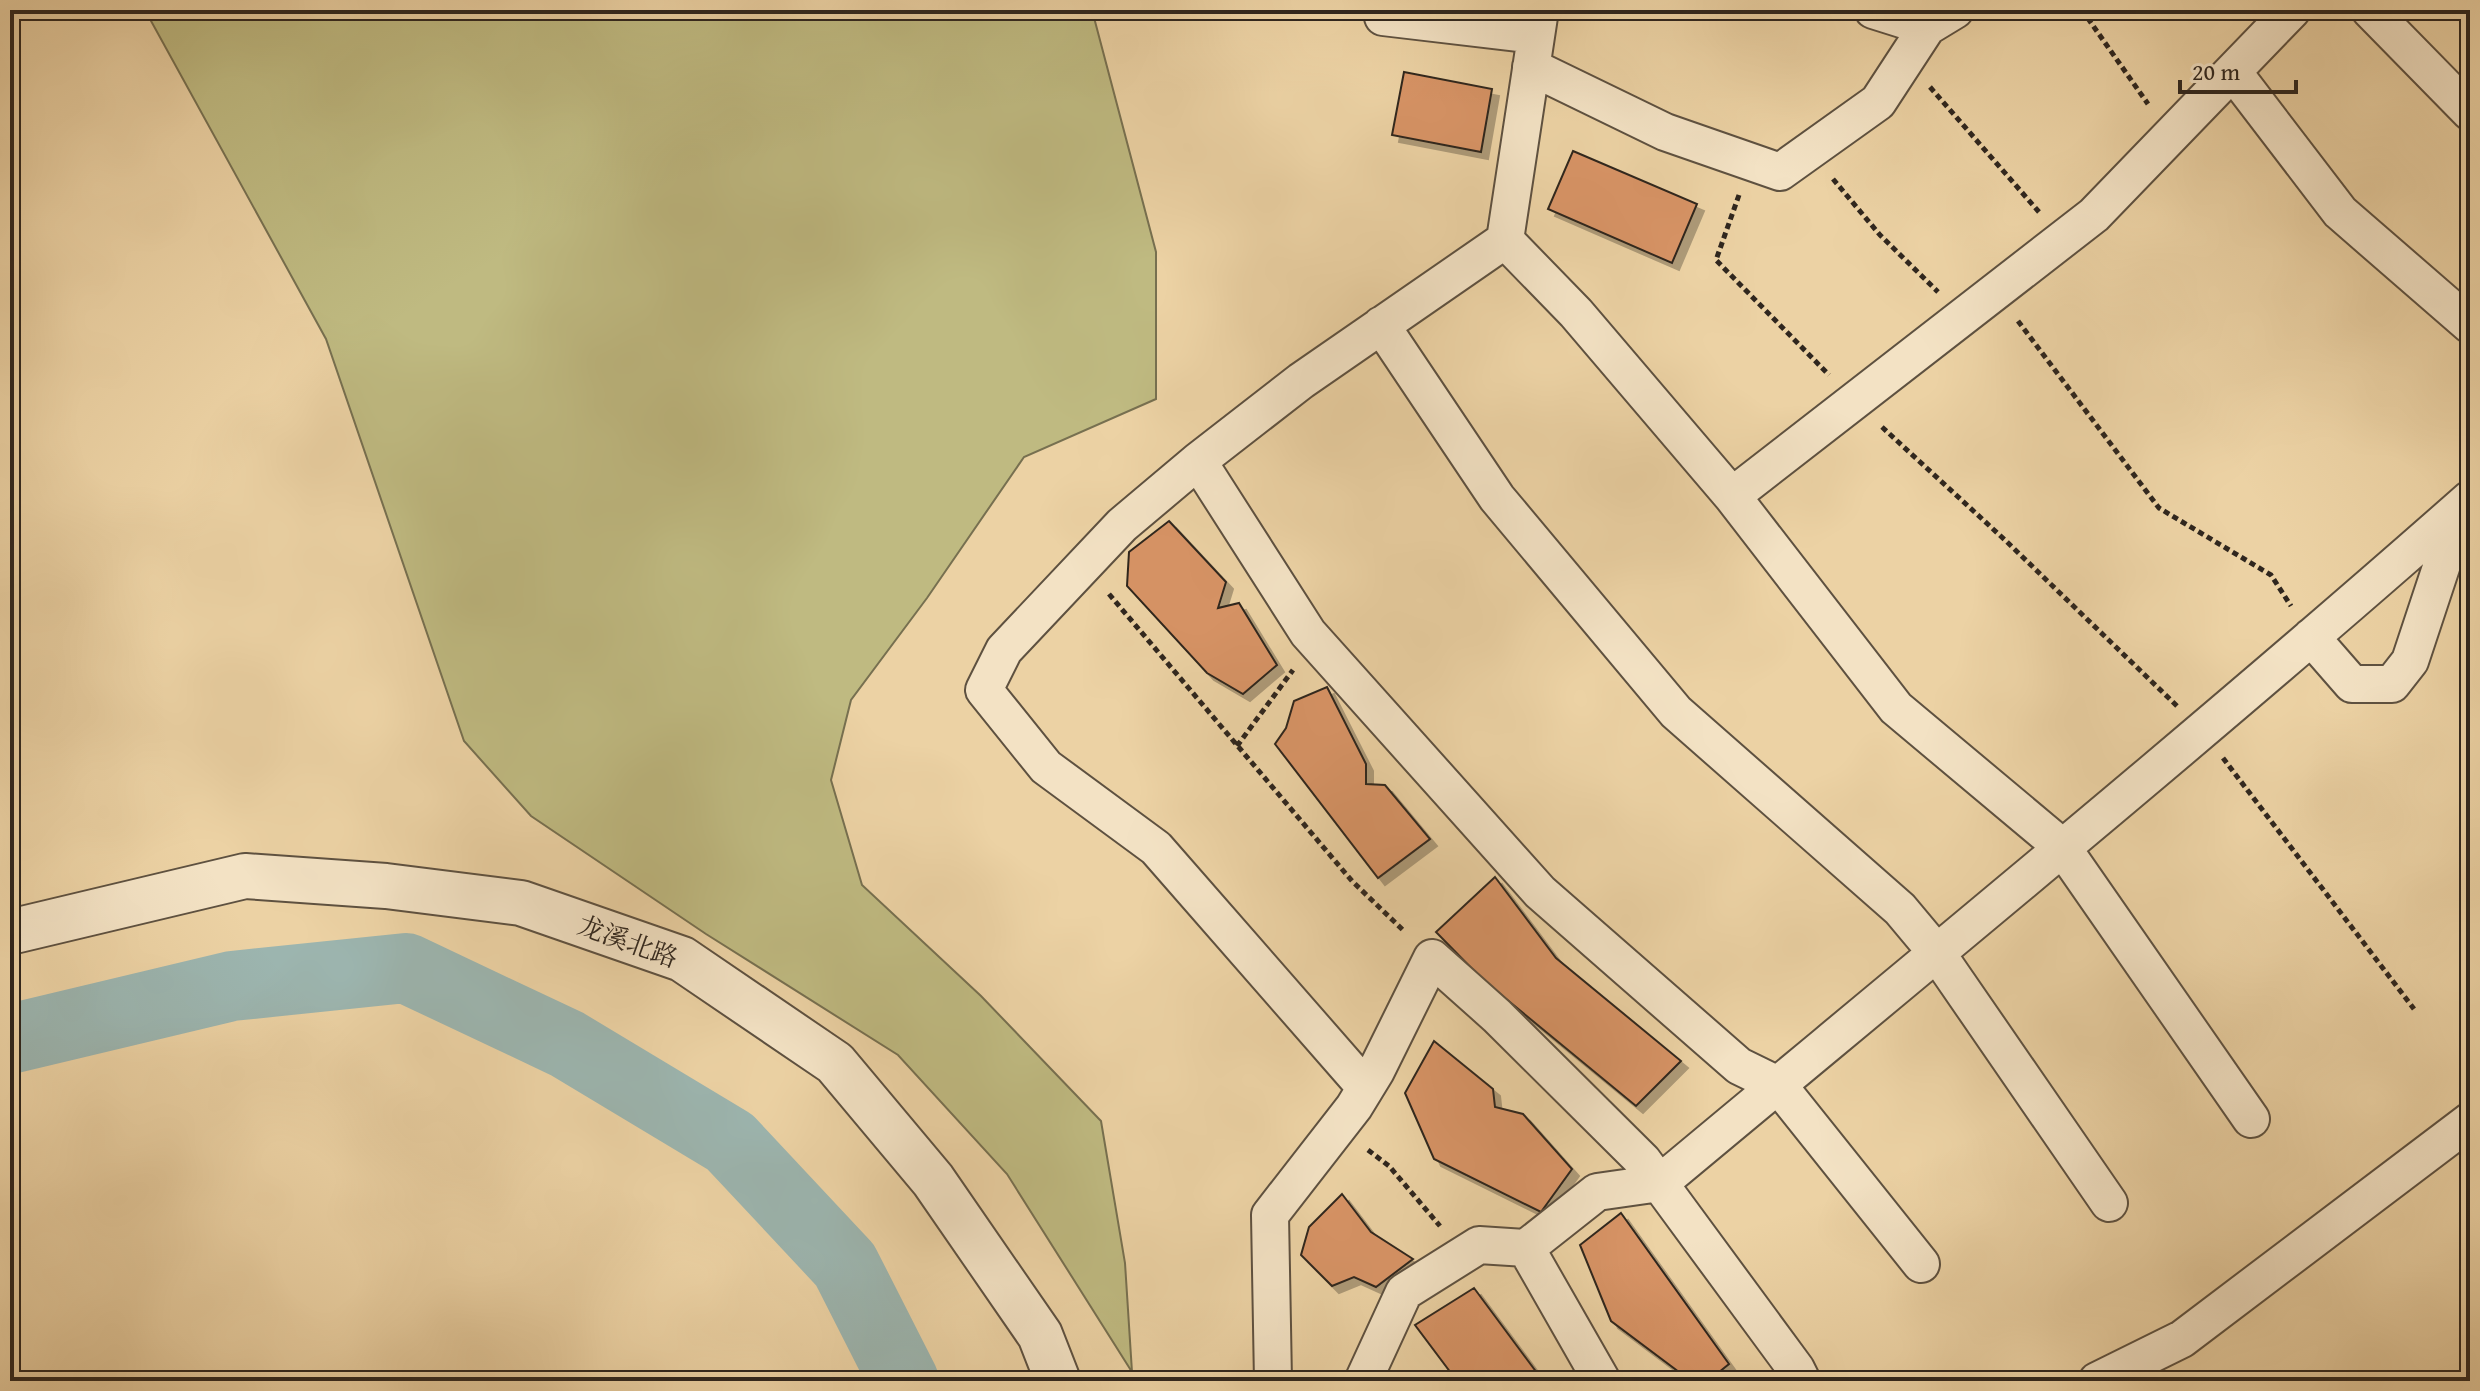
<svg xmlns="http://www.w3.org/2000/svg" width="2480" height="1391" viewBox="0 0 2480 1391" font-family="'Gentium Book Plus','Noto Serif SC',serif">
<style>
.green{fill:#bfba81;stroke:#777050;stroke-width:2}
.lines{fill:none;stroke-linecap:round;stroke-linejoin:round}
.river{stroke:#9cb5af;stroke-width:70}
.building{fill:#d89466;stroke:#2f261e;stroke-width:2;filter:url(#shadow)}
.minor-casing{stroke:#5e5140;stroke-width:40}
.tertiary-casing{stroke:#5e5140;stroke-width:48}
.path{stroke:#2f261e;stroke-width:5;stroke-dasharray:6 4;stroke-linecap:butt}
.minor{stroke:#f3e2c4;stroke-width:36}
.tertiary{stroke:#f3e2c4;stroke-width:44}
.labels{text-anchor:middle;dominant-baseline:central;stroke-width:7;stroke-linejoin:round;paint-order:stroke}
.street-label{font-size:26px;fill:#2f261e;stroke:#f3e2c4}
</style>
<defs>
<filter id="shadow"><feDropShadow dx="7" dy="7" stdDeviation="0" flood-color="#0004"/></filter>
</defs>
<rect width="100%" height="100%" fill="#ecd2a4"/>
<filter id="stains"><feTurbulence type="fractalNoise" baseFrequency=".0025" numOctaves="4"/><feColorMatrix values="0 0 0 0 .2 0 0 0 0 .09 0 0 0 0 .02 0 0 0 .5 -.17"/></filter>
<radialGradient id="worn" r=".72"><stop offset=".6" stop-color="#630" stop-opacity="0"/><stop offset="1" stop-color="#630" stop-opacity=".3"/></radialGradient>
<path class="green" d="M145 10H1092L1156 252V399L1024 457 927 598 851 700 831 780 862 885 981 996 1101 1121 1125 1263 1132 1372 1007 1174 898 1055 706 934 531 816 464 741 326 339Z"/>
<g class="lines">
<path class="river" d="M10 1039 232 986 406 968 567 1044 730 1142 845 1265 904 1381"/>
</g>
<path class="building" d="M1404 72 1492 89 1481 152 1392 135Z
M1573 151 1697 204 1672 263 1548 209Z
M1169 521 1226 582 1218 608 1239 603 1277 665 1243 694 1207 673 1127 586 1129 552Z
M1327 687 1366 764V784L1385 785 1430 839 1378 878 1275 744 1286 728 1294 701Z
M1495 877 1556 958 1681 1061 1636 1106 1483 980 1436 932Z
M1434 1041 1493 1089 1495 1107 1523 1114 1572 1169 1541 1212 1434 1159 1405 1093Z
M1342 1194 1371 1232 1413 1259 1376 1287 1354 1277 1332 1286 1301 1255 1309 1227Z
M1621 1213 1729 1364 1708 1381H1691L1611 1321 1580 1245Z
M1474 1288 1543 1381H1457L1415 1325Z"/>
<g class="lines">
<g class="minor-casing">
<path id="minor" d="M1873 10 1927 27
M2370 10 2470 112
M1383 17 1536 35
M1531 67 1665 132 1780 172 1878 102 1927 27 1955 10
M2233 72 2340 212 2470 325
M1505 240 1576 313 1732 496 1896 708 2062 847 2251 1119
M1381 325 1497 498 1676 712 1900 909 1936 952 2109 1203
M1198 461 1308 633 1540 892 1739 1066 1778 1085 1921 1264
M1732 496 2094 215 2292 10
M2311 637 2352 684H2392L2410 661 2460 510
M1365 1087 1156 848 1046 767 984 690 1004 650 1122 525 1198 461 1301 381 1505 240 1540 10
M1526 1248 1602 1381
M1273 1381 1270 1215 1354 1107 1376 1071 1432 958 1497 1016 1643 1161 1796 1369 1802 1381
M1363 1381 1404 1292 1479 1245 1526 1248 1597 1192 1660 1183C1931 957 2205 733 2470 499
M2097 1381 2182 1339 2470 1121"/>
</g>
<g class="tertiary-casing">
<path id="tertiary" d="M10 932 245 876 386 886 521 903 682 959 835 1063 933 1180 1040 1335 1058 1381"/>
</g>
<path class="path" d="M2082 10 2148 104
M1930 87 2039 212
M1833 179 1880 235 1938 292
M1739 195 1716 260 1829 375
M2018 321 2159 508 2271 575 2291 606
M1882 427 2005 540 2177 706
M1109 594 1352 881 1405 932
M1237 746 1293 670
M2223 758 2414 1009
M1368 1150 1389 1166 1440 1226"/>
<use href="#minor" class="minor"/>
<use href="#tertiary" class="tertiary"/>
</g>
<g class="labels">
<g class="street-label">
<text transform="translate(628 941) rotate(20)">龙溪北路</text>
</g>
</g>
<rect width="2480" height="1391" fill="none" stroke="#ecd2a4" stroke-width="40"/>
<rect x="12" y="12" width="2456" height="1367" fill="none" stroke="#2f261e" stroke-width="4"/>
<rect x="20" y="20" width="2440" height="1351" fill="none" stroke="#2f261e" stroke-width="2"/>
<path d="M2180 80v12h116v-12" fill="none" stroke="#2f261e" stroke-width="4"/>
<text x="2192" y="80" font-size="24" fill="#2f261e" stroke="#f3e2c4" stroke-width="6" paint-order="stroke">20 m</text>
<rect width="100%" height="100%" filter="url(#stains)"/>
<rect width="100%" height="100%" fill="url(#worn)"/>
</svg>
